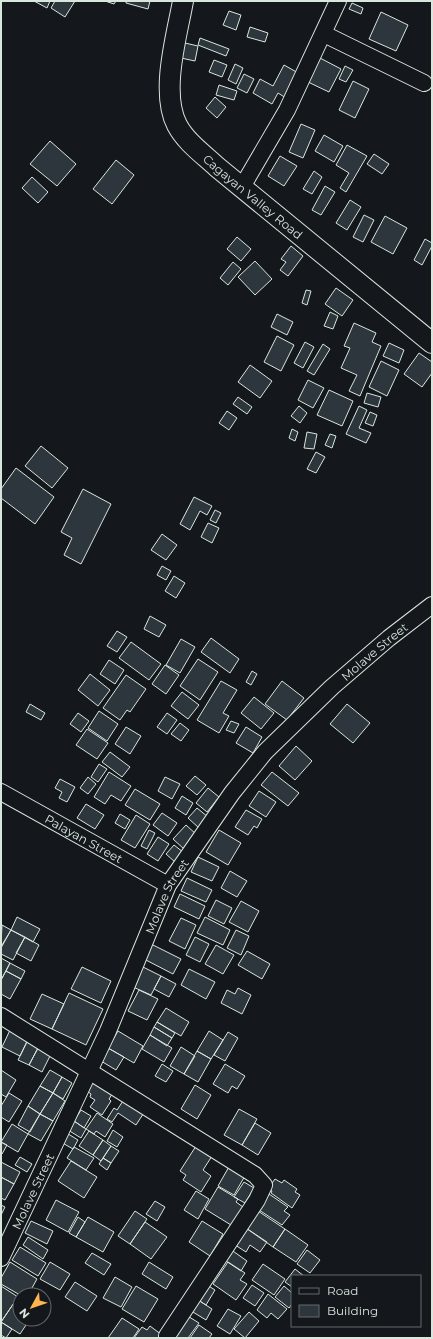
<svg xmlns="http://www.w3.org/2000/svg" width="433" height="1339" viewBox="0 0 433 1339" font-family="Montserrat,sans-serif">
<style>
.building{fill:#2c363c;stroke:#d8e6dc}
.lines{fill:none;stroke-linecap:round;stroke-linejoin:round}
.minor-casing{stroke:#d8e6dc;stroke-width:18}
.major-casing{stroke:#d8e6dc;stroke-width:22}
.minor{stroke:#14181c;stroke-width:16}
.major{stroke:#14181c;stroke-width:20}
.labels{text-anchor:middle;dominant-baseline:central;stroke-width:3;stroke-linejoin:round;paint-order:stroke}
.street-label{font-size:12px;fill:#d8e6dc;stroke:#14181c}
</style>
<rect width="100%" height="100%" fill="#14181c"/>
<path class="building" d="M34 1H50L47 8Z
M55 1H75L65 17 51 8Z
M105 1H116L114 4Z
M126 1H150L148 9 126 3Z
M352 3 363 8 361 14 349 9Z
M229 11 241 15 236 30 223 25Z
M381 12 408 25 396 51 369 39Z
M250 27 268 33 265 42 247 37Z
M200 38 229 49 226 56 198 45Z
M185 43 198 46 195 61 181 58Z
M320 58 341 69 329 92 308 82Z
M214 60 227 65 222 77 209 72Z
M235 64 243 68 236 84 228 80Z
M284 65 300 74 286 98 278 93 272 104 253 93 260 79 273 86Z
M345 66 353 70 346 82 339 79Z
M244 74 254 79 247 93 237 88Z
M353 81 369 89 355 118 339 110Z
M219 85 237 91 234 100 216 95Z
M215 97 226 107 217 118 206 108Z
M301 124 315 130 303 158 289 152Z
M324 135 343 146 334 162 315 151Z
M50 141 76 164 57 186 30 164Z
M347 145 367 156 346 192 340 188 349 173 336 165Z
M374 154 389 164 382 174 367 164Z
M280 156 297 166 284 186 268 176Z
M116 160 134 175 112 204 93 189Z
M314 171 322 177 312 194 303 189Z
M32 177 48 192 38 203 22 188Z
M325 186 335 192 321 215 312 210Z
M350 200 361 207 347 230 336 223Z
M364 215 374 220 363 242 353 237Z
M385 216 407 228 393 254 371 242Z
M237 237 251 249 241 261 227 249Z
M425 239 432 243V246L422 265 414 260Z
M291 246 303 256 288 276 280 270 286 262 281 259Z
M255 261 272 279 255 295 238 277Z
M233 262 241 269 228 285 220 278Z
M336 288 353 300 342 316 325 304Z
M306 290 311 291 307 305 302 303Z
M330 312 338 316 333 329 324 326Z
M277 314 293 322 287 335 271 327Z
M354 323 376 333 372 342 381 346 360 396 349 391 357 375 341 368 350 348 344 346Z
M277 336 294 345 281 371 264 362Z
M305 342 314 347 303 368 294 363Z
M389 343 404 350 399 363 383 356Z
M323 344 330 349 314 375 307 371Z
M419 353 432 362V373L422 387 404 374Z
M381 361 399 370 387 396 369 387Z
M250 365 272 381 260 398 238 382Z
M308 380 324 388 313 408 298 400Z
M329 390 353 401 342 426 317 415Z
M367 393 381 397 378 407 364 403Z
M238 397 252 407 247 414 233 404Z
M299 406 307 413 300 423 291 416Z
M359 406 367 410 359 428 371 433 366 443 346 434Z
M227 411 237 418 229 430 219 423Z
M370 412 377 415 373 426 365 423Z
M292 429 298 432 295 441 289 438Z
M307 432 317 434 314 449 304 448Z
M330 434 336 436 332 448 325 445Z
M41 446 68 468 52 488 25 466Z
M316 452 325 457 316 473 307 469Z
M16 468 54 497 35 524 1 498V489Z
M83 489 111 504 81 564 64 555 72 538 61 532Z
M194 497 212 506 207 515 200 511 190 530 180 524Z
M215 510 221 513 216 523 210 520Z
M208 523 219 528 212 543 201 537Z
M162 534 177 545 166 560 151 550Z
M162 566 171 571 166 580 157 575Z
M174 576 185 583 176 598 165 591Z
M150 616 166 625 159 637 144 629Z
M117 631 127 637 117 652 107 646Z
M211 638 239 659 230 673 201 652Z
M181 639 195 647 180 673 166 665Z
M131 642 161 664 149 680 119 658Z
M198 659 218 672 200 700 180 686Z
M109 660 124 670 115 684 100 674Z
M165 665 179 675 166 694 152 684Z
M252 671 257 674 251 685 246 682Z
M90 674 110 690 98 706 78 690Z
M126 675 146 689 130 712 127 710 120 720 103 708Z
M221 681 237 690 223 713 229 716 219 733 197 720Z
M282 681 304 698 287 720 265 704Z
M182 692 199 705 188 719 171 706Z
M254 697 274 713 261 729 241 713Z
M30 704 45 713 41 720 26 712Z
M347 704 370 723 353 743 330 724Z
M99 711 118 724 107 741 88 728Z
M78 713 89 721 81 732 70 724Z
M167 713 177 720 167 734 157 727Z
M231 721 239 724 234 733 226 730Z
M180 723 189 730 181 741 171 734Z
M126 727 141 736 130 754 115 744Z
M246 727 262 737 253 753 236 743Z
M87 729 108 743 97 759 76 745Z
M296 746 312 761 295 780 279 766Z
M110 752 130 767 122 777 102 762Z
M99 764 107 769 98 782 91 777Z
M109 772 131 786 121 801 111 795 105 804 94 797Z
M272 772 299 793 288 806 261 785Z
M195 776 206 785 197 795 186 786Z
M88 777 96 784 88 794 80 788Z
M165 777 180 784 172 799 158 791Z
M60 779 75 787 67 802 59 798 62 792 55 788Z
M208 788 219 797 207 812 196 803Z
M135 789 160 804 150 820 125 805Z
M259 791 276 802 266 817 249 806Z
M182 796 193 803 186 815 175 808Z
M86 804 104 815 95 829 77 818Z
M197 808 208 817 199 828 188 818Z
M246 810 262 819 257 828 254 826 248 835 235 827Z
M162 813 177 823 168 836 153 825Z
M120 814 130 820 125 829 115 823Z
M136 815 150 824 135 848 121 840Z
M186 825 197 835 184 849 173 839Z
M149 830 155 833 147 849 141 846Z
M219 830 241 843 228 865 206 852Z
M158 837 169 844 158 861 147 854Z
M174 845 183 852 175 862 166 854Z
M198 857 219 867 212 881 191 872Z
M230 871 247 881 237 897 221 888Z
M187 878 212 890 206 902 181 891Z
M180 894 205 906 199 919 174 907Z
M216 900 232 908 224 924 208 916Z
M241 901 259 911 248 932 229 922Z
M17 917 40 929 33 942 11 930Z
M205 917 230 930 223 945 197 933Z
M181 918 196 925 185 949 169 941Z
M2 925 11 930 2 945H1Z
M11 930 25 937 13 960 1 954V948Z
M236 930 249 936 241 955 227 948Z
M25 937 39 945 31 961 16 953Z
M195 937 209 944 200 962 186 955Z
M151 944 181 959 173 974 144 959Z
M216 945 234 955 223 974 205 964Z
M247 951 270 964 262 979 238 965Z
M1 958 10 963 1 980Z
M10 963 25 971 21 979 6 971Z
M82 967 111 981 101 1003 71 989Z
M143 967 161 976 151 995 133 987Z
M189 969 215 982 206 999 181 985Z
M6 971 21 979 10 999 1 994V980Z
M161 976 176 984 169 997 154 989Z
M238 988 251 995 242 1014 221 1003 227 990 235 994Z
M139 990 158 999 147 1020 128 1011Z
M69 993 103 1009 86 1045 52 1029Z
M42 994 64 1004 52 1029 30 1019Z
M166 1008 189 1022 181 1036 157 1022Z
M157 1022 175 1033 172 1038 154 1027Z
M154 1027 172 1038 167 1046 150 1035Z
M11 1028 29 1037 20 1056 2 1047Z
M118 1031 143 1046 134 1063 108 1048Z
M209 1031 223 1040 211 1059 197 1051Z
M228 1032 238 1038 225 1061 214 1055Z
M150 1035 172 1048 164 1062 142 1049Z
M27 1042 38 1048 29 1065 18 1060Z
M181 1047 195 1056 184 1074 170 1066Z
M38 1048 51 1054 42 1072 29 1065Z
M108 1048 124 1057 116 1070 101 1061Z
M197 1051 211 1059 198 1082 184 1074Z
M162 1064 173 1071 166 1082 155 1076Z
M225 1064 245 1076 237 1089 232 1086 228 1093 213 1084Z
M1 1070 16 1080 6 1097 1 1094Z
M50 1070 62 1077 53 1093 40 1086Z
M62 1077 72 1083 63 1099 53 1093Z
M94 1078 114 1091 109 1099 111 1101 102 1115 90 1107 95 1100 90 1097 91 1094 86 1090Z
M195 1085 211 1095 197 1119 181 1109Z
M40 1086 53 1093 40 1114 28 1106Z
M9 1093 22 1101 9 1122 1 1117V1106Z
M53 1093 65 1101 53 1121 40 1114Z
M127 1095 147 1108 136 1125 118 1113 112 1122 107 1119 114 1108 117 1110Z
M28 1106 40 1114 30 1132 18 1125Z
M239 1109 257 1119 242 1145 224 1135Z
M81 1110 91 1116 84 1128 74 1121Z
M97 1113 113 1124 105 1137 96 1131 94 1134 86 1129Z
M40 1114 53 1121 41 1141 28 1134Z
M74 1121 86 1129 81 1138 68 1130Z
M255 1123 271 1133 258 1155 242 1145Z
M12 1124 28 1134 18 1152 1 1142Z
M113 1130 123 1137 117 1147 107 1141Z
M89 1131 103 1140 93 1155 79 1146Z
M65 1132 78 1140 73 1149 59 1141Z
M103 1140 111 1146 101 1161 93 1155Z
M1 1142 7 1145 2 1154H1Z
M111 1146 119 1151 111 1163 103 1158Z
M196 1146 212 1156 203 1170 211 1176 201 1192 183 1180 186 1175 180 1171Z
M74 1147 94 1158 86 1170 67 1158Z
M20 1157 32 1164 27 1172 15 1165Z
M103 1158 111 1163 107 1170 99 1164Z
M71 1161 97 1177 84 1198 58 1181Z
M1 1162 20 1172 14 1184 1 1177Z
M230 1165 246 1174 234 1195 218 1186Z
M1 1177 14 1184 5 1200 1 1198Z
M275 1179 282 1183 284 1180 297 1189 295 1192 300 1195 292 1208 271 1193 272 1191 268 1189Z
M244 1182 254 1188 245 1203 234 1197Z
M218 1187 238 1199 236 1202 243 1207 231 1225 205 1209Z
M196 1191 209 1199 198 1219 184 1210Z
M269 1194 288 1207 284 1211 290 1215 282 1225 259 1210Z
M56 1200 79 1212 68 1232 46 1220Z
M155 1201 165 1207 157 1221 146 1214Z
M1 1205 5 1207 1 1215Z
M255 1209 285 1229 273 1247 243 1226Z
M135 1211 147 1219 130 1244 118 1236Z
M78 1217 85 1222 76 1237 69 1233Z
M88 1217 114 1232 103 1252 76 1237Z
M31 1221 53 1231 47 1244 25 1233Z
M202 1221 223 1234 210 1256 189 1242Z
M145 1222 167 1237 151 1259 130 1244Z
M243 1226 267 1242 260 1252 250 1245 246 1252 232 1243Z
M285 1229 308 1245 296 1262 273 1247Z
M28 1237 48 1250 43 1259 23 1245Z
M20 1247 46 1263 38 1276 12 1260Z
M230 1249 247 1261 241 1271 223 1259Z
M307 1250 320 1260 310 1273 297 1264Z
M92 1253 111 1264 104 1275 85 1263Z
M10 1262 37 1279 28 1295H20L1 1284V1278Z
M50 1262 70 1274 60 1290 40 1279Z
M149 1262 173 1277 166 1289 142 1274Z
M228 1262 245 1273 240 1280 247 1284 236 1300 213 1284Z
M263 1264 285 1279 274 1295 252 1280Z
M295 1269 304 1276H292V1287L285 1282Z
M115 1277 132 1287 121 1307 103 1298Z
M75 1282 97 1296 87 1311 65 1297Z
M204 1283 215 1290 206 1305 195 1298Z
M252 1285 264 1293 255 1306 243 1298Z
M1 1286 18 1297 1 1322Z
M136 1286 158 1299 144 1322 122 1309Z
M284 1286 292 1293V1304L289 1308 275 1297Z
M268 1294 287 1309 278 1319 271 1313 267 1318 257 1310Z
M18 1297 20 1298V1319H30L20 1334 1 1322Z
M195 1298 212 1309 206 1320 188 1309Z
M228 1309 241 1316 230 1334 217 1326Z
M249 1312 259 1321 245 1338 234 1329Z
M186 1315 199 1323 188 1338H172Z
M122 1318 139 1329 133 1338H108Z
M1 1322 12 1329 6 1338 1 1335Z
M199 1325 212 1334 209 1338H190Z
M150 1326 162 1335 160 1338H134L142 1327 147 1330Z"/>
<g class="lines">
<g class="minor-casing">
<g id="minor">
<path d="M324 34 424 83"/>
<path d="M242 187 287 110 338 1"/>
<path id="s1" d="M1 792 168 885"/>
<path d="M1 1016 255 1175 264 1185 257 1200 167 1336"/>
<path id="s2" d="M1 1258 108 1031 168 885 232 793 265 752 332 687 389 638 432 605"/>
</g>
</g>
<g class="major-casing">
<g id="major">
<path id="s3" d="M183 1C177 35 160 92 177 125 186 142 203 154 217 167L432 343"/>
</g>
</g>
<use href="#minor" class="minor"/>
<use href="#major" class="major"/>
</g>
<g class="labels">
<g class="street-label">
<text stroke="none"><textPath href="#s3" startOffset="231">Cagayan Valley Road</textPath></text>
<text stroke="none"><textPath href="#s2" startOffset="722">Molave Street</textPath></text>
<text stroke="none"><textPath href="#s1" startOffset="95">Palayan Street</textPath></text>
<text stroke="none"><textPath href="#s2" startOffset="398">Molave Street</textPath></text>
<text stroke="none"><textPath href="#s2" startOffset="74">Molave Street</textPath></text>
</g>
</g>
<rect width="433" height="1339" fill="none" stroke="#d8e6dc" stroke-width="4"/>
<rect x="291" y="1275" width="130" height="52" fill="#14181c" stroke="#626a69"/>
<rect x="299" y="1288" width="20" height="6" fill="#14181c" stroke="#626a69"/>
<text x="327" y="1295" font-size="12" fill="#d8e6dc">Road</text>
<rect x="299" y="1305" width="20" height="12" fill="#2c363c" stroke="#626a69"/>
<text x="327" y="1315" font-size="12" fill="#d8e6dc">Building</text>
<g transform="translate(32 1307) rotate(230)"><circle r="19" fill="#14181c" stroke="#626a69"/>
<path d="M0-3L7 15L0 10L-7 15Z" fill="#ffb74d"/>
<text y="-6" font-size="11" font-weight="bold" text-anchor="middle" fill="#d8e6dc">N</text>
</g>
</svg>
